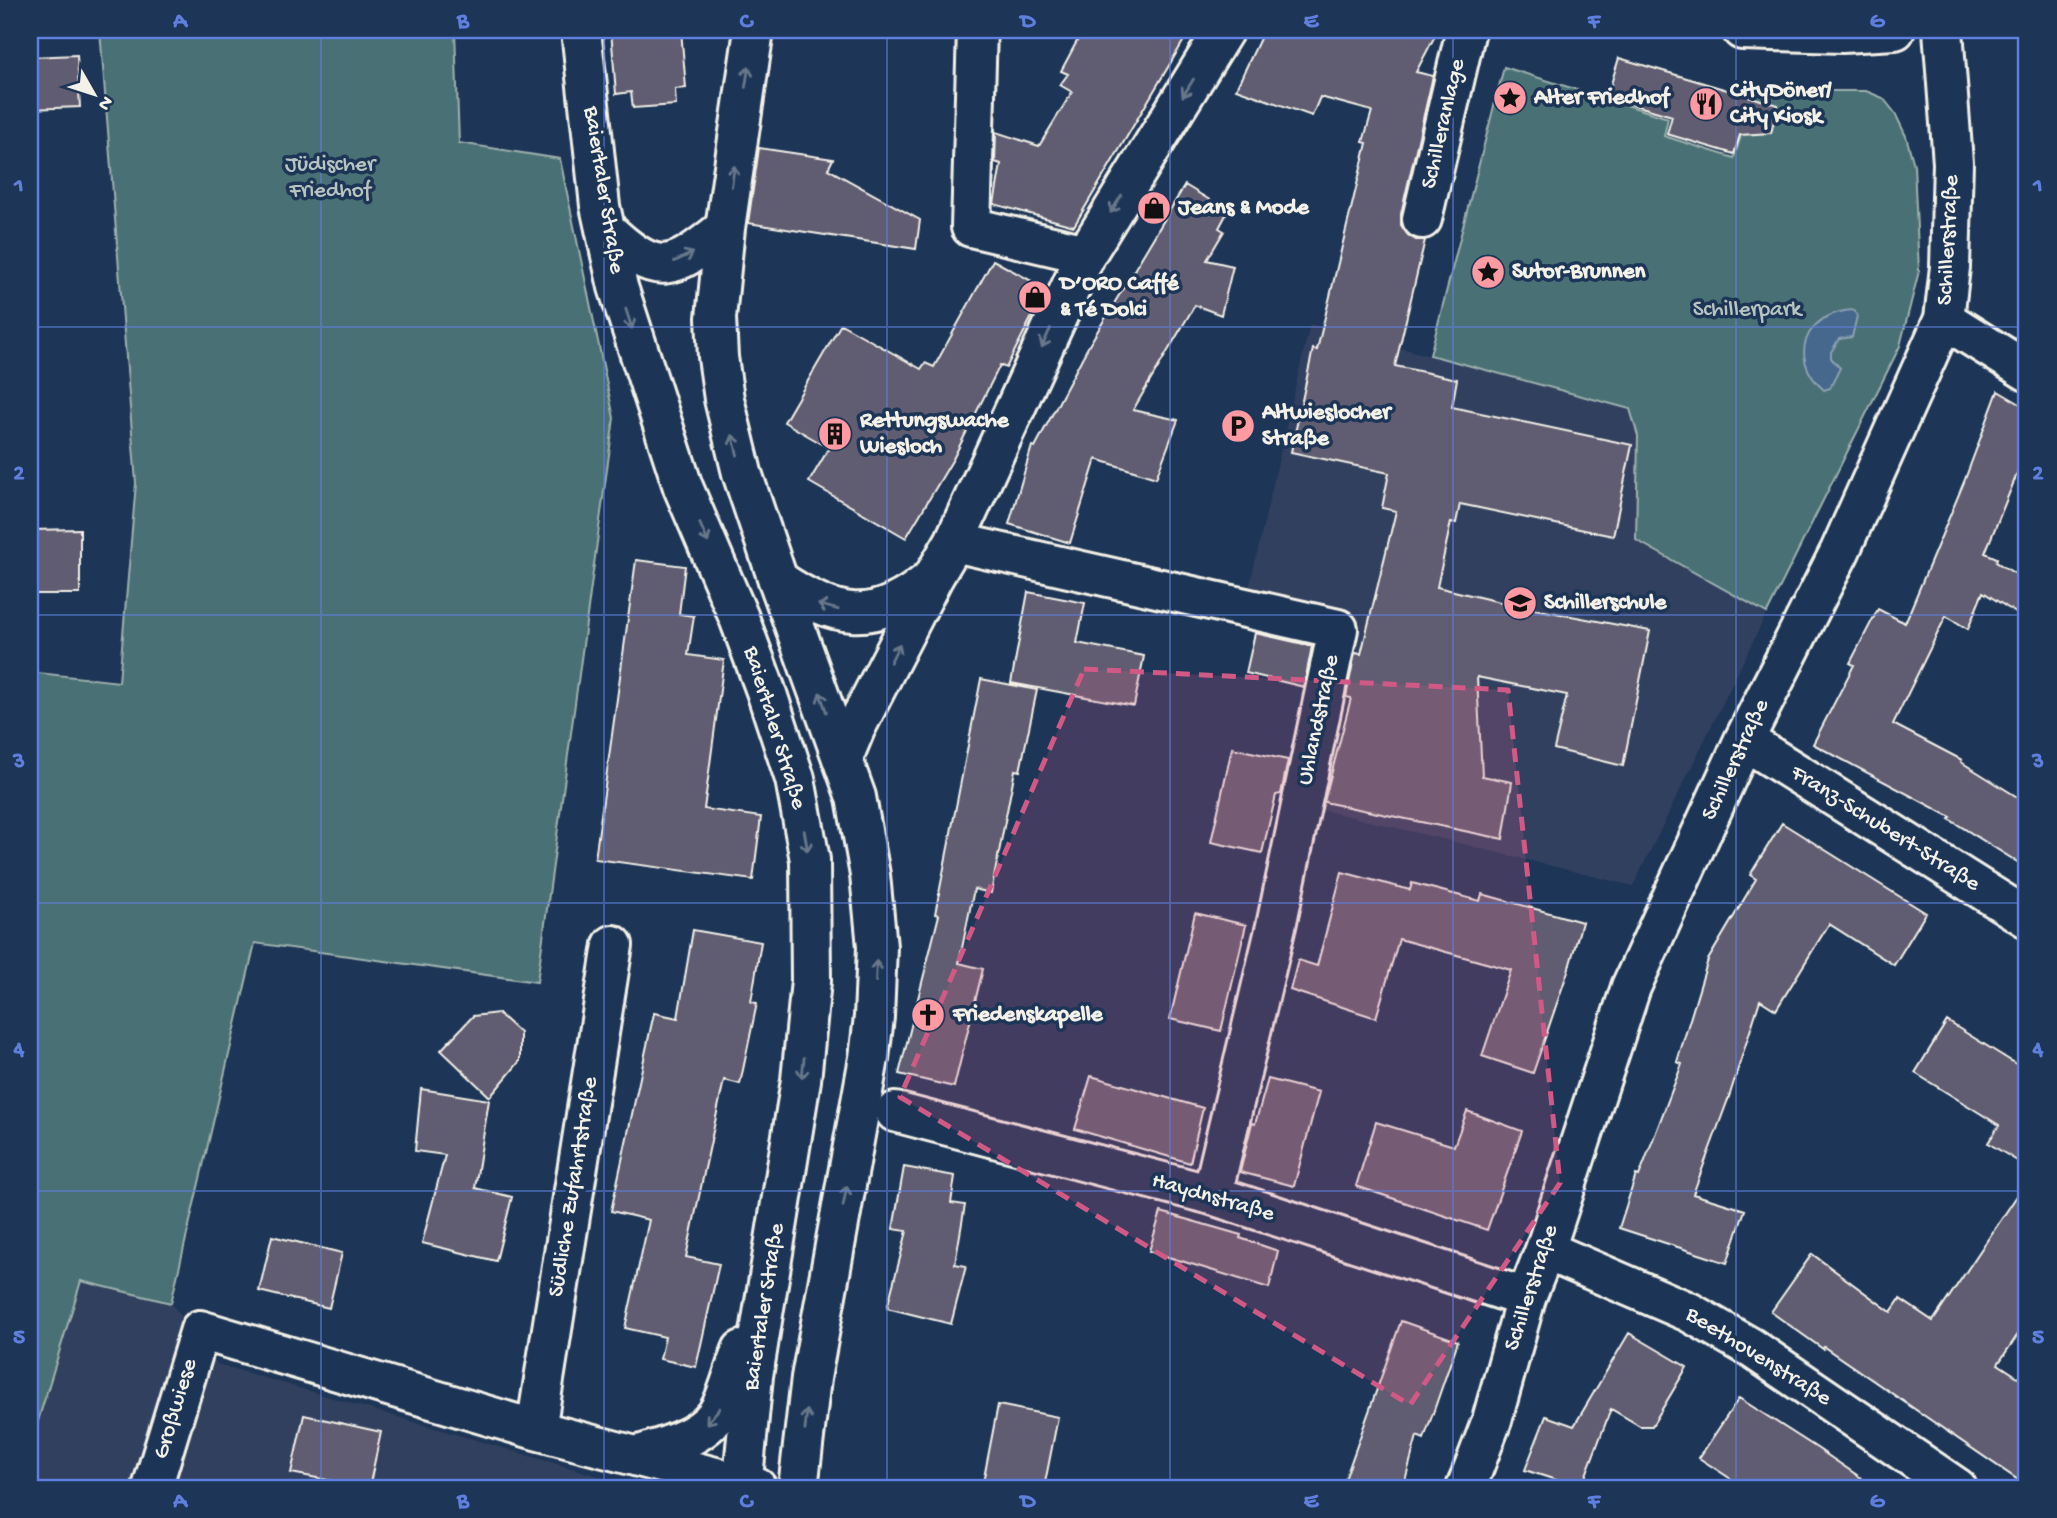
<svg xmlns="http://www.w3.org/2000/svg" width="2057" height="1518" viewBox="0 0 2057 1518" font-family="'Gochi Hand',sans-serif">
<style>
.built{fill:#31415f}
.green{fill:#4a7174;stroke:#9fb1ae;stroke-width:2}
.water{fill:#45688c;stroke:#8b9fb1;stroke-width:2}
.building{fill:#615c71;stroke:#f4f1e8;stroke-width:2}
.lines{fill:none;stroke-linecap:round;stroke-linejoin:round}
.street-casing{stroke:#f4f1e8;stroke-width:44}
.secondary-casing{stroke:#f4f1e8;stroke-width:44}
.street{stroke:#1d3557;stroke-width:38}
.secondary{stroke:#1d3557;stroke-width:38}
.oneway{stroke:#68778a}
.marked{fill:#d15985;fill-opacity:0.2;stroke:#d15985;stroke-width:5;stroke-dasharray:14 9;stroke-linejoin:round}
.grid{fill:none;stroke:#5e7fdd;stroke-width:2;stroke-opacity:0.55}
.labels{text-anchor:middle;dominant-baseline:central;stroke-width:7;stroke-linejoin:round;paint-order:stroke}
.poi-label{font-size:23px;font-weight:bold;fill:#f4f1e8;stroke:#1d3557;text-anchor:start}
.street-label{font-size:23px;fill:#f4f1e8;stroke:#1d3557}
.park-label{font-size:23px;fill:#b8c4bf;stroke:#1d3557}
.neatline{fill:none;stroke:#5e7fdd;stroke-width:2.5}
.grid-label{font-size:23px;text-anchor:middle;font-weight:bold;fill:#5e7fdd}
</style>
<rect width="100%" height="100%" fill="#1d3557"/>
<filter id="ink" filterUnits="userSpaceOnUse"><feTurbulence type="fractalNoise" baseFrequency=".0143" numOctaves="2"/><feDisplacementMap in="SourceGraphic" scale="14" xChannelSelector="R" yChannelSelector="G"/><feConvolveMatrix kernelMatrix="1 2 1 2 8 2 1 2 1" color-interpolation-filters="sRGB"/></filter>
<g filter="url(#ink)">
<path class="built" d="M1310 324 1630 409 1638 436 1636 540 1767 613 1633 886 1319 809 1355 618 1248 592Z
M81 1280 171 1303 217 1364 622 1483 621 1488H30V1447Z"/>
<path class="green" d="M100 30H455L459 143 560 159 614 418 537 982 255 943 171 1303 81 1281 30 1447V672L119 682 136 483Z
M1504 67 1668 118 1664 136 1734 158 1755 91H1866L1883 98 1895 113 1906 136 1914 165 1919 271 1900 346 1767 613 1636 540 1638 436 1630 409 1430 355Z"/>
<path class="water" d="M1854 310 1857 316 1852 337 1839 339 1831 352V358L1840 368 1830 388 1824 390C1786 357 1806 312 1854 310Z"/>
<path class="building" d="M611 30H681L686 88 675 89 676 105 633 108 631 92 616 94Z
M1083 30H1190L1074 226 994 204 1001 164 995 162 996 132 1039 146 1072 92 1060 85 1068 74 1061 71Z
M1264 30H1438L1416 72 1433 76 1401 214V225L1408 235 1416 240H1425L1395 366 1457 379 1452 407 1632 445 1613 536 1460 504 1456 523 1451 522 1437 587 1508 604 1650 631 1623 766 1554 749 1567 695 1477 677 1482 776 1512 782 1503 839 1324 802 1351 698 1346 697 1355 653 1361 654 1396 511 1382 508 1389 473 1291 452 1313 349 1317 350 1367 143 1363 142 1372 111 1320 97 1312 116 1236 89Z
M77 55 80 107 30 109V57Z
M1619 58 1778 105 1771 133 1740 135 1734 154 1667 134 1672 116 1607 97Z
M759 148 833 159 828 169 920 220 916 249 748 223Z
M1185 185 1228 211 1219 228 1224 231 1207 260 1233 266 1221 315 1195 305 1133 410 1178 420 1156 478 1096 459 1070 543 1009 524 1032 446 1035 447 1088 347Z
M993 260 1046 289 1006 368 1000 365 953 459 906 538 809 482 829 448 784 422 841 324 921 369 925 363 934 367Z
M1998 391 2027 408V472L2019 469 1985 553 1997 558 1996 562 2027 581V620L1983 592 1968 629 1946 616 1893 724 1962 760 1961 762 2027 803V868L1949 819 1951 817 1813 744 1854 665 1850 663 1878 609 1905 623 1964 482Z
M80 529V594H30V530Z
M636 560 685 566 679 614 694 616 688 655 724 660 704 809 761 817 753 880 595 859Z
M1028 592 1085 603 1077 643 1144 656 1134 706 1011 683Z
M1255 633 1312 646 1304 687 1246 673Z
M981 679 1037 690 1020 771 1015 770 991 893 974 889 959 963 983 969 954 1087 899 1074 939 915 935 914Z
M1232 748 1288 760 1281 794 1276 795 1262 853 1211 842Z
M1782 823 1926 913 1894 965 1829 924 1776 1010 1760 1000 1730 1094 1693 1194 1745 1210 1727 1263 1619 1228 1636 1175 1639 1176 1682 1064 1677 1062 1708 960 1756 879 1750 875Z
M1342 872 1410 890 1412 883 1480 901 1482 894 1582 922 1568 971 1533 1073 1482 1056 1511 970 1399 939 1376 1018 1290 990 1298 960 1317 966Z
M1195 913 1246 925 1221 1031 1170 1019Z
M693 930 761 942 751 1002 757 1003 740 1084 724 1080 686 1257 719 1264 696 1367 660 1359 665 1337 625 1328 649 1220 611 1211 654 1013 678 1018Z
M498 1013 520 1033V1061L490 1097 441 1050 473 1016Z
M1947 1021 2027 1071V1167L1988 1143 1999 1125 1915 1073Z
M1091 1076 1203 1108 1190 1163 1075 1129Z
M1268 1079 1319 1092 1294 1186 1240 1172 1252 1123 1255 1124Z
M421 1089 489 1100 475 1188 512 1197 496 1261 422 1243 445 1155 415 1151Z
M1467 1111 1522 1131 1487 1230 1356 1186 1376 1122 1454 1146Z
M904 1167 955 1176 951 1203 965 1205 955 1264 966 1266 951 1324 887 1308 907 1231 893 1229Z
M2027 1181V1321L1998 1364 2027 1383V1486L1824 1347 1823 1349 1771 1312 1812 1254 1891 1312 1900 1299 1933 1321Z
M1161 1212 1241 1235 1240 1238 1278 1251 1269 1288 1149 1251Z
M272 1236 342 1253 329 1308 259 1291Z
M1401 1321 1458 1341 1424 1439 1417 1436 1403 1488H1342Z
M1629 1333 1687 1367 1652 1426H1640L1611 1409 1581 1488 1525 1470 1546 1416 1574 1426Z
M1739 1398 1817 1448 1876 1488H1745L1699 1458Z
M998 1405 1058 1417 1044 1488H982Z
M304 1415 381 1432 369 1488 291 1473Z"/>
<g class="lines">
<g class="street-casing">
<path id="street" d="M977 30 971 227 1086 254
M1422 219 1466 30
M1944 319 2027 371
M954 542 1338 629 1276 926 1212 1195
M778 580C835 619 874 627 930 580
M1744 740 2027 918
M843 758 855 729 934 576 954 542 1086 254 1224 30
M895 1112 1212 1195 1526 1298
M1545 1250 1689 1312 1750 1347 1957 1488
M536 1430 613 945
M152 1488 200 1330 536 1430 757 1488
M1466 1488 1492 1420 1526 1298 1545 1250 1631 987 1744 740 1840 551 1944 319 1950 267 1953 163 1943 30"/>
</g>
<g class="secondary-casing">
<path id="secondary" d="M581 30 600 206 618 287 683 487 739 618 766 691 795 779 810 860 811 981 801 1080 753 1376 742 1488
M754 30 725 228 716 318 718 357 724 399 742 473 778 580 856 797 870 875 877 947 874 1017 869 1058 811 1378 798 1488
M1742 30 1842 33 1895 30
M605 229C658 279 671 272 725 228
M637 1456C665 1446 707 1437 721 1407 730 1389 734 1369 742 1350"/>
</g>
<use href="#street" class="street"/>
<use href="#secondary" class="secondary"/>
</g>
<defs><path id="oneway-shaft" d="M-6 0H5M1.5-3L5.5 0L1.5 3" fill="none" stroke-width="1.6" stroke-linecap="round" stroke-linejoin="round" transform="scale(1.75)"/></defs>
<g class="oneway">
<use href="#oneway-shaft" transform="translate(747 77) rotate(-81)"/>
<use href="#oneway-shaft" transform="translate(1188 88) rotate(122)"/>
<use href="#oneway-shaft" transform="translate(733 176) rotate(-82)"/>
<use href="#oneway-shaft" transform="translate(1116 204) rotate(122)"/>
<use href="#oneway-shaft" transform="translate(684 257) rotate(-25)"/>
<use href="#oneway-shaft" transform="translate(629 319) rotate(72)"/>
<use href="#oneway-shaft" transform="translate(1046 338) rotate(115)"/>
<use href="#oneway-shaft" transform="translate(735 445) rotate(-104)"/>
<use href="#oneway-shaft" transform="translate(704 533) rotate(66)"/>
<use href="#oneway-shaft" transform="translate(828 607) rotate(-165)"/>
<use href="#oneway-shaft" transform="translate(895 653) rotate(-63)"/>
<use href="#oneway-shaft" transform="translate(823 702) rotate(-109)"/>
<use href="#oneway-shaft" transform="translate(806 841) rotate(80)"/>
<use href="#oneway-shaft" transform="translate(876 971) rotate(-88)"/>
<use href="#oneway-shaft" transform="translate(803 1068) rotate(96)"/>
<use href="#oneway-shaft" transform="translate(845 1196) rotate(-79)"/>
<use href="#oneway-shaft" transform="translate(713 1416) rotate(130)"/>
<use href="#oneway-shaft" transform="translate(806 1420) rotate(-84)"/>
</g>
</g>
<path class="marked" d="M1084 669 1508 690 1560 1183 1410 1405 900 1097Z"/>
<path class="grid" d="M321 30V1488M604 30V1488M887 30V1488M1170 30V1488M1453 30V1488M1736 30V1488M30 327H2027M30 615H2027M30 903H2027M30 1191H2027"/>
<defs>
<g id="sight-disc" transform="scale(1.75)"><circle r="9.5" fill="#ff9aa2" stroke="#1d3557"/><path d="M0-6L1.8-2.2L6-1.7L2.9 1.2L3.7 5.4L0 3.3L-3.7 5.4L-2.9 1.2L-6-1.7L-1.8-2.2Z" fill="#111"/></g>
<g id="restaurant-disc" transform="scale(1.75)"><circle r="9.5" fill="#ff9aa2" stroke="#1d3557"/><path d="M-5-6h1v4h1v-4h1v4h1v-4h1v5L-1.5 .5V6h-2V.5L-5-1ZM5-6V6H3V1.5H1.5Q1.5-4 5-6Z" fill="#111"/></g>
<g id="shop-disc" transform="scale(1.75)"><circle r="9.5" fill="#ff9aa2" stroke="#1d3557"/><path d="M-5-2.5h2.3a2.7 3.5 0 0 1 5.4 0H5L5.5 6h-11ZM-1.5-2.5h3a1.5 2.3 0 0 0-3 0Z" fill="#111"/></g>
<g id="parking-disc" transform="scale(1.75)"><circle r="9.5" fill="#ff9aa2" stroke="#1d3557"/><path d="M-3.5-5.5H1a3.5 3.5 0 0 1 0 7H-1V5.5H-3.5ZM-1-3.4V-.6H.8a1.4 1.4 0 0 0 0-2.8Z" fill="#111"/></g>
<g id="building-disc" transform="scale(1.75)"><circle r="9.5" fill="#ff9aa2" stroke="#1d3557"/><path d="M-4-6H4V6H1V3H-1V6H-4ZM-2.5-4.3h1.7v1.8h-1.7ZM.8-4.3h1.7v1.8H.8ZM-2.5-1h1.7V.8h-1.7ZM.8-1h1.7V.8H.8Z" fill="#111"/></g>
<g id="school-disc" transform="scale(1.75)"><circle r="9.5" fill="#ff9aa2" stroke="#1d3557"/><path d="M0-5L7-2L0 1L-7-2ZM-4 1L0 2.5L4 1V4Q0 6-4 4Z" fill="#111"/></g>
<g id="church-disc" transform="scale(1.75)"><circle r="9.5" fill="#ff9aa2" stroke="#1d3557"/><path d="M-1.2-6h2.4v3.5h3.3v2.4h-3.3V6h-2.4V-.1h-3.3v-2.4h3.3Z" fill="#111"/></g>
</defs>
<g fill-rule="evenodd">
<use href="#sight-disc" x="1510" y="98"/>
<use href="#restaurant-disc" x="1706" y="104"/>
<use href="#shop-disc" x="1154" y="208"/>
<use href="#sight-disc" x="1488" y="272"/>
<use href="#shop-disc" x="1035" y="297"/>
<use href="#parking-disc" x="1238" y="426"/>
<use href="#building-disc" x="835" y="434"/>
<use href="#school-disc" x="1520" y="603"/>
<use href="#church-disc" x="928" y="1015"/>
</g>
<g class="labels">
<g class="poi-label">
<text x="1730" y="91">CityDöner/<tspan x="1730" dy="26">City Kiosk</tspan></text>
<text x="1534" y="98">Alter Friedhof</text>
<text x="1178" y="208">Jeans &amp; Mode</text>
<text x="1512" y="272">Sutor-Brunnen</text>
<text x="1060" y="284">D’ORO Caffé<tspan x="1060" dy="26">&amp; Té Dolci</tspan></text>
<text x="1262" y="413">Altwieslocher<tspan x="1262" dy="26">Straße</tspan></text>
<text x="860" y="421">Rettungswache<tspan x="860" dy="26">Wiesloch</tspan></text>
<text x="1544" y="603">Schillerschule</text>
<text x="953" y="1015">Friedenskapelle</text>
</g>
<g class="street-label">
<text transform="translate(1444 124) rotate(-77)">Schilleranlage</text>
<text transform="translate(603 190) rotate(81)">Baiertaler Straße</text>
<text transform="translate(1949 240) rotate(-87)">Schillerstraße</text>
<text transform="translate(1319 720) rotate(-78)">Uhlandstraße</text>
<text transform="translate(774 728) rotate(73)">Baiertaler Straße</text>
<text transform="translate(1736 760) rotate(-65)">Schillerstraße</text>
<text transform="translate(1885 829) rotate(32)">Franz-Schubert-Straße</text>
<text transform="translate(574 1187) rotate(-81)">Südliche Zufahrtstraße</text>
<text transform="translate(1213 1198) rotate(16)">Haydnstraße</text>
<text transform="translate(1532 1288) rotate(-72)">Schillerstraße</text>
<text transform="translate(765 1307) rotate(-81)">Baiertaler Straße</text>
<text transform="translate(1758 1357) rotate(32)">Beethovenstraße</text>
<text transform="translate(176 1409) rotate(-73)">Großwiese</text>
</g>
<g class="park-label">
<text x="330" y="165">Jüdischer<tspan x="330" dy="26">Friedhof</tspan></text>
<text x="1747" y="310">Schillerpark</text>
</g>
</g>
<rect width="2057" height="1518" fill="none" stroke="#1d3557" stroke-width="77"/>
<g transform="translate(94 94) rotate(129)" stroke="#1d3557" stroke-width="5" paint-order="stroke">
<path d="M0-5L12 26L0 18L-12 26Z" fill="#f4f1e8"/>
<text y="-10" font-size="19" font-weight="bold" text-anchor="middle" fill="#f4f1e8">N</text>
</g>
<rect x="38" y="38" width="1980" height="1442" class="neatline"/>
<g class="grid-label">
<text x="180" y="27">A</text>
<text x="463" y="27">B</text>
<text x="746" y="27">C</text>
<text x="1028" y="27">D</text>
<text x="1311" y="27">E</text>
<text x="1594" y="27">F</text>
<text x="1877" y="27">G</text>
<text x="19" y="191">1</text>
<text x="2038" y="191">1</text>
<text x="19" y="479">2</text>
<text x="2038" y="479">2</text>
<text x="19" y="767">3</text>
<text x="2038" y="767">3</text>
<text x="19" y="1055">4</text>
<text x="2038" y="1055">4</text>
<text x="19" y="1343">5</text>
<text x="2038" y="1343">5</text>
<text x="180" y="1507">A</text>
<text x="463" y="1507">B</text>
<text x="746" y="1507">C</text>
<text x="1028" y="1507">D</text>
<text x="1311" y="1507">E</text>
<text x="1594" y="1507">F</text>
<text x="1877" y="1507">G</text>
</g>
</svg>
